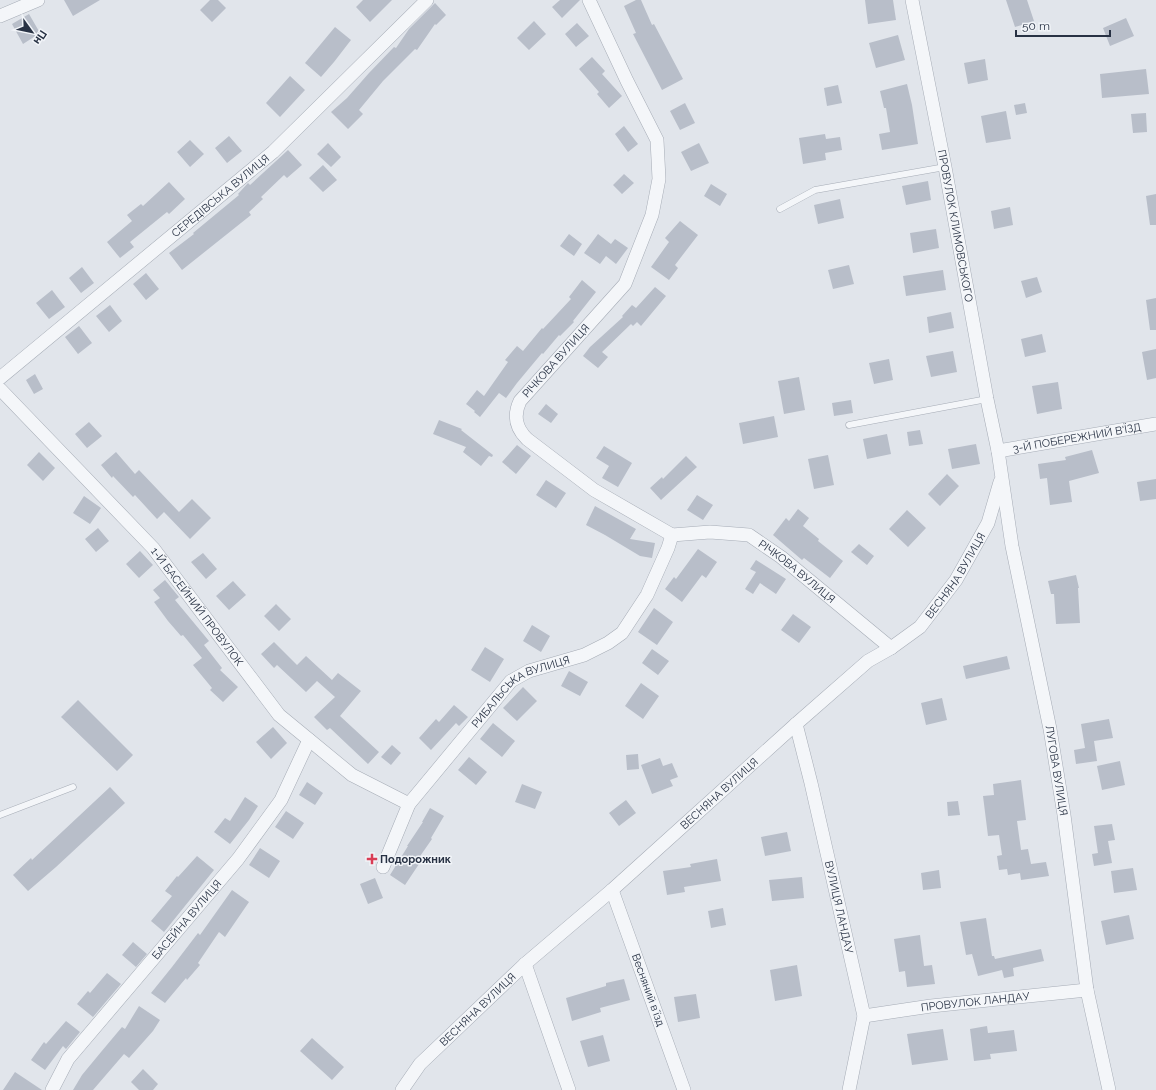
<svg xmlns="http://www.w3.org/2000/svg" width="1156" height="1090" viewBox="0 0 1156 1090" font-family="Raleway,sans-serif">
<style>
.building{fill:#b8bec9}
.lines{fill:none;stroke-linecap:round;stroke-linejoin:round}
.lane-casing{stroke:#a6acb6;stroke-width:7}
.street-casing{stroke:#a6acb6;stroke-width:14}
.lane{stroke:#f4f6f9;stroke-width:6}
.street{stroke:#f4f6f9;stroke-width:13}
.poi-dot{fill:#d93d55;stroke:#f1f4f8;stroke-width:1.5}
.labels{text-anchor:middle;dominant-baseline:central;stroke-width:3;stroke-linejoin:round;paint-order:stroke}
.street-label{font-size:11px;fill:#283244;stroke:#f1f4f8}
.poi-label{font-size:11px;font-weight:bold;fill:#283244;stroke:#f1f4f8;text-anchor:start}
</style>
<rect width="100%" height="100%" fill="#e1e5eb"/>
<path class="building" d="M64 0H100L73 16Z
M210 0H218L226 8 212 22 200 10Z
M363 0H392L370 22 356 7Z
M560 0H580L562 18 552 7Z
M636 0H641L652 25 654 24 683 79 662 90 633 34 636 33 624 6Z
M865 0H893L896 20 868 24Z
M1006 0H1027L1034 21 1015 27Z
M435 3 446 15 436 25 435 24 417 50 415 49 383 81 359 110 363 114 348 129 331 112 347 98 369 73 394 47 396 48 409 29Z
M29 14 40 33 23 44 12 24Z
M1126 18 1134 36 1110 46 1103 28Z
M534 21 546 34 529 50 517 38Z
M577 23 589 36 576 47 565 34Z
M335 27 351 40 334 62 321 77 305 63Z
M898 35 905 60 876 68 869 43Z
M592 57 605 71 602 74 622 96 609 108 597 94 599 92 579 69Z
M985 59 988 80 968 84 964 63Z
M1146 69 1149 94 1102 98 1100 74Z
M290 76 305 90 280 117 266 103Z
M907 84 912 105 918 144 882 150 879 134 890 132 886 108H884L880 91Z
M838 85 842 103 827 106 824 88Z
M685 103 695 123 680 130 670 111Z
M1025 103 1027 113 1016 115 1014 105Z
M1006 111 1011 139 986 143 981 116Z
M1146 113 1147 132 1133 133 1131 114Z
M624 126 638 144 628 152 615 134Z
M825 134 826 139 840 137 842 150 825 153 826 160 803 164 799 138Z
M229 136 242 151 227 163 215 148Z
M190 140 204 154 190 167 177 152Z
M328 143 341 157 331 167 317 154Z
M699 143 709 163 691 171 681 152Z
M288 150 302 165 287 178 284 175 261 197 263 199 249 212 251 215 182 270 169 253 194 234 193 233 239 195 238 194 248 183 250 185Z
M323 165 337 180 323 192 309 178Z
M624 174 634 183 622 194 613 185Z
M928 181 931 200 906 205 902 186Z
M169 182 185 199 169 214 167 212 130 242 134 247 120 258 107 242 132 221 127 215 141 204 143 206Z
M711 184 727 194 720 206 704 196Z
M1156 194V225H1150L1146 196Z
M840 199 844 218 818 224 814 205Z
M1010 207 1013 225 994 229 991 211Z
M680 221 698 235 675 265 678 268 669 280 651 267 669 242 665 238Z
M936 229 939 248 913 253 910 233Z
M569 234 582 244 574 256 560 246Z
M598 234 611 244 615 239 628 248 616 264 606 256 600 264 584 253Z
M849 265 854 284 833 289 828 270Z
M82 267 94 283 81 293 69 278Z
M943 270 946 290 906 296 903 276Z
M146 273 159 289 146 300 133 284Z
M1037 277 1042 292 1026 298 1021 281Z
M582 280 596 292 573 321 574 322 560 336 559 335 543 354 542 353 517 383 506 398 499 393 480 417 474 412 475 411 466 404 477 390 484 396 508 362 505 360 517 346 523 351 542 328 543 329 571 299 569 297Z
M655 287 666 296 641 326 637 322 633 326 631 324 602 352 608 357 598 368 583 356 590 347 623 317 622 316 632 305 636 308Z
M52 290 65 307 49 319 36 303Z
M1156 298V330H1150L1146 300Z
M110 305 122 321 109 332 96 316Z
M951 312 954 328 929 333 927 317Z
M79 326 92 343 78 354 65 337Z
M1042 334 1046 352 1025 357 1021 339Z
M1156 349V378L1147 380 1142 352Z
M953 351 957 372 931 377 926 356Z
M889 359 893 380 874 384 869 363Z
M35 374 43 389 34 394 26 380Z
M799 377 805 410 784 414 778 381Z
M1058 382 1062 409 1037 414 1032 386Z
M851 400 853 413 834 416 832 403Z
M546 404 558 414 551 423 538 414Z
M774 416 778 437 743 444 739 423Z
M439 420 462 429 461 430 493 455 492 457 489 456 481 466 463 452 466 447 433 434Z
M89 422 102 436 87 448 75 434Z
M920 430 923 444 909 446 907 432Z
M887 434 891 454 867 459 863 439Z
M976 444 980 464 952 469 948 449Z
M517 445 531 456 516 474 502 462Z
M604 446 632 463 618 487 602 478 609 466 596 458Z
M1092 450 1099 473 1069 481 1072 502 1050 505 1047 478 1040 479 1038 464 1066 460 1065 457Z
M39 452 55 468 43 481 27 465Z
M116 452 135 474 139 470 179 512 192 499 211 518 190 539 164 512 157 519 135 495 133 497 113 476 112 478 101 465Z
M828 455 834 485 814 489 808 459Z
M686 456 697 467 661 500 650 488 662 477 663 479Z
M947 474 959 486 940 506 928 494Z
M1156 479V499L1140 501 1137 482Z
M546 480 566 493 556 508 536 495Z
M697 495 713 505 703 520 687 510Z
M84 496 101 508 90 524 73 513Z
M595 506 636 529 630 539 655 543 652 558 640 556 605 535 586 525Z
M798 509 809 518 803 526 819 539 818 541 843 561 830 578 804 558 802 560 773 535 786 518 789 521Z
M907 510 926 528 908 547 889 529Z
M98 528 109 541 96 552 85 539Z
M859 544 874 556 867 565 851 552Z
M698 549 717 562 706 578 702 575 682 602 665 589 674 577 676 579Z
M140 551 153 565 139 578 126 564Z
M203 553 217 569 206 579 191 562Z
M756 560 786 579 776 594 760 583 753 594 745 589 756 572 750 569Z
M1076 575 1079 588H1078L1080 623 1056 624 1054 594H1051L1048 581Z
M165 580 179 597 175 600 209 641 204 645 222 668 220 670 238 687 223 702 210 690 212 688 193 665 202 658 183 635 181 636 168 621 154 602 160 598 153 590Z
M233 581 246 595 229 610 216 596Z
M276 604 291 619 279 631 264 616Z
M654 608 673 622 657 645 638 632Z
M793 614 811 627 799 643 781 630Z
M532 625 550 636 541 652 523 641Z
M274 642 297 665 306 656 332 680 338 673 361 691 340 716 379 752 368 764 330 728 327 730 314 717 335 697 317 681 306 692 277 665 274 668 261 654Z
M485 647 504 659 490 682 471 670Z
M652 649 669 661 658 675 642 663Z
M1007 656 1010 669 966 679 963 666Z
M569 671 588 682 580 696 561 686Z
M641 683 659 696 643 719 625 706Z
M523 687 537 701 517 721 503 708Z
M942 698 947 720 926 725 921 703Z
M78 700 133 755 117 771 61 717Z
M454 705 468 717 459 726 456 723 431 750 419 738 436 719 439 722Z
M1109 719 1113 738 1094 741 1097 761 1076 764 1074 750 1085 748 1081 724Z
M493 723 515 741 502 757 480 739Z
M273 727 287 743 271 759 256 742Z
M392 745 401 753 391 765 381 757Z
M638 754 639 769 627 770 626 755Z
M469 757 487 772 476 785 458 770Z
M660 758 663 766 672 763 678 777 670 780 673 786 652 794 641 765Z
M1120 761 1125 785 1102 790 1097 766Z
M1021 780 1026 820 1017 821 1021 850 1028 849 1031 864 1046 862 1049 876 1021 880 1020 873 1008 875 1007 869 999 870 997 856 1002 855 999 835 988 836 983 796 994 795 993 784Z
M307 782 323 793 315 805 299 795Z
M522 784 542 792 535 809 515 802Z
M110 787 125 803 56 867 28 891 13 875 31 858 32 860Z
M245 797 258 806 249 820 230 844 214 832 225 818 230 821Z
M626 800 636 813 619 826 609 813Z
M958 801 960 815 948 816 947 802Z
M430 808 444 816 431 838 432 839 416 862 419 864 405 885 390 875 408 846H407L423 822H422Z
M286 811 304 823 293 839 275 827Z
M1112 824 1115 840 1108 841 1112 863 1094 866 1092 854 1098 853 1094 826Z
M787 832 791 851 765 856 761 837Z
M260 848 280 861 269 878 249 865Z
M197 856 214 870 164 932 151 921 172 896 165 891 177 876 178 877Z
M717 859 721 881 684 887 685 892 667 895 663 871 691 867 690 864Z
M1133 868 1137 890 1114 893 1111 871Z
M939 870 941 888 923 890 921 873Z
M802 877 804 898 772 901 769 880Z
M375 878 383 898 368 904 360 884Z
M232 890 249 902 225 937 219 932 198 963 200 965 187 980 186 978 165 1003 151 993 172 967 198 933 200 935Z
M723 908 726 925 711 928 708 911Z
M1129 915 1134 939 1106 945 1101 921Z
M986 918 992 956H994L995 959 1041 949 1044 961 1013 968 1014 976 1004 978 1002 970 978 976 972 954 966 955 960 922Z
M920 935 924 966 932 965 935 984 907 987 905 971 899 972 894 939Z
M133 942 147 954 136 967 122 955Z
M797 965 802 996 775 1001 770 970Z
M107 973 121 984 93 1017 77 1004 88 991 90 993Z
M624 979 630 1000 600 1008 601 1012 572 1021 566 998 606 986V983Z
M696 994 700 1018 678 1022 674 997Z
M139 1006 160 1020 153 1031 129 1058 124 1054 93 1090H73L82 1075 101 1052 122 1027 125 1029Z
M66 1021 80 1032 66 1049 63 1046 45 1070 31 1060 44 1042 46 1044Z
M987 1026 988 1033 1014 1030 1017 1051 990 1054 991 1059 974 1061 970 1029Z
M943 1029 948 1060 912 1065 907 1034Z
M603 1035 610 1061 588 1067 580 1041Z
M312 1038 344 1067 332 1080 300 1051Z
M143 1069 158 1084 153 1090H139L131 1082Z
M15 1072 42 1090H3Z"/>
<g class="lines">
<g class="lane-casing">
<path id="lane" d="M780 209 815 190 945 167
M849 425 987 399
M0 815 73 787"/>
</g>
<g class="street-casing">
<g id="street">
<path id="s1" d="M589 0 627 81 657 140 659 179 652 215 625 284 520 401C513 416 516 428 527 439L594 490 672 535 710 532 749 535 781 557 891 648"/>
<path id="s2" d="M912 0 945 167 987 399 998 451 1012 546 1050 729 1064 815 1087 990 1109 1090"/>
<path d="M0 16 38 0"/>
<path id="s3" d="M0 378 273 152 427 0"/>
<path id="s4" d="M0 389 153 548 279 715 352 775 409 804"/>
<path id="s5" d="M998 451 1156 424"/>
<path id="s6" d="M796 724 811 783 864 1016 849 1090"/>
<path id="s7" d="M383 867 409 804 511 681 529 671 584 655 608 643 622 633 647 595 668 548 672 535"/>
<path d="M612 890 684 1090"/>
<path d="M525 964 569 1090"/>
<path id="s8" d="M864 1016 931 1006 1087 990"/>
<path id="s9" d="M52 1090 68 1059 238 859 281 800 309 740"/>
<path id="s10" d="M402 1090 420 1064 525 964 612 890 796 724 868 661 891 648 920 627 956 580 988 523 1000 482"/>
</g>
</g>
<use href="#lane" class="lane"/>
<use href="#street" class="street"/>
</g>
<path class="poi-dot" d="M370 853h4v4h4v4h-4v4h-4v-4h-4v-4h4z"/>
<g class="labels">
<g class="street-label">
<text stroke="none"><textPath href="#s3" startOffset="286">СЕРЕДІВСЬКА ВУЛИЦЯ</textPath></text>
<text stroke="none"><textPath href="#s2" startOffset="230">ПРОВУЛОК КЛИМОВСЬКОГО</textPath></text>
<text transform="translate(556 361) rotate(-48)">РІЧКОВА ВУЛИЦЯ</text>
<text stroke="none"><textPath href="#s5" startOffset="80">3-Й ПОБЕРЕЖНИЙ В'ЇЗД</textPath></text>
<text stroke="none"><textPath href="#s1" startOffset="816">РІЧКОВА ВУЛИЦЯ</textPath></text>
<text stroke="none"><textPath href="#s10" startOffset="759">ВЕСНЯНА ВУЛИЦЯ</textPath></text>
<text stroke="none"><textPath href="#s4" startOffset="294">1-Й БАСЕЙНИЙ ПРОВУЛОК</textPath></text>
<text stroke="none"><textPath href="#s7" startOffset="230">РИБАЛЬСЬКА ВУЛИЦЯ</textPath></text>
<text stroke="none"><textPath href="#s2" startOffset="784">ЛУГОВА ВУЛИЦЯ</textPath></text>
<text stroke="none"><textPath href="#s10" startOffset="435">ВЕСНЯНА ВУЛИЦЯ</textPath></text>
<text stroke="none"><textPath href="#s6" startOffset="188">ВУЛИЦЯ ЛАНДАУ</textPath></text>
<text stroke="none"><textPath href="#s9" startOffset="218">БАСЕЙНА ВУЛИЦЯ</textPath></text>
<text transform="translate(648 990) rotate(70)">Весняний вʼїзд</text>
<text stroke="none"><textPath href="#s8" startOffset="112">ПРОВУЛОК ЛАНДАУ</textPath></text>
<text stroke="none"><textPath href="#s10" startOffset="111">ВЕСНЯНА ВУЛИЦЯ</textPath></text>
</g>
<g class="poi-label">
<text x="380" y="859">Подорожник</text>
</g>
</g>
<g transform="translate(32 32) rotate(123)" stroke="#f1f4f8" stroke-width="3" paint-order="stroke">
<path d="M0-3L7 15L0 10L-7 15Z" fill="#283244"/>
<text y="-6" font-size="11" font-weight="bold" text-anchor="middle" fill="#283244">Пн</text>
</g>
<path d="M1016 30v6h94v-6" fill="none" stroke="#283244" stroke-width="2"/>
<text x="1022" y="30" font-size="12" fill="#283244" stroke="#f1f4f8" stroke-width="3" paint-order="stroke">50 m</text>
</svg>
